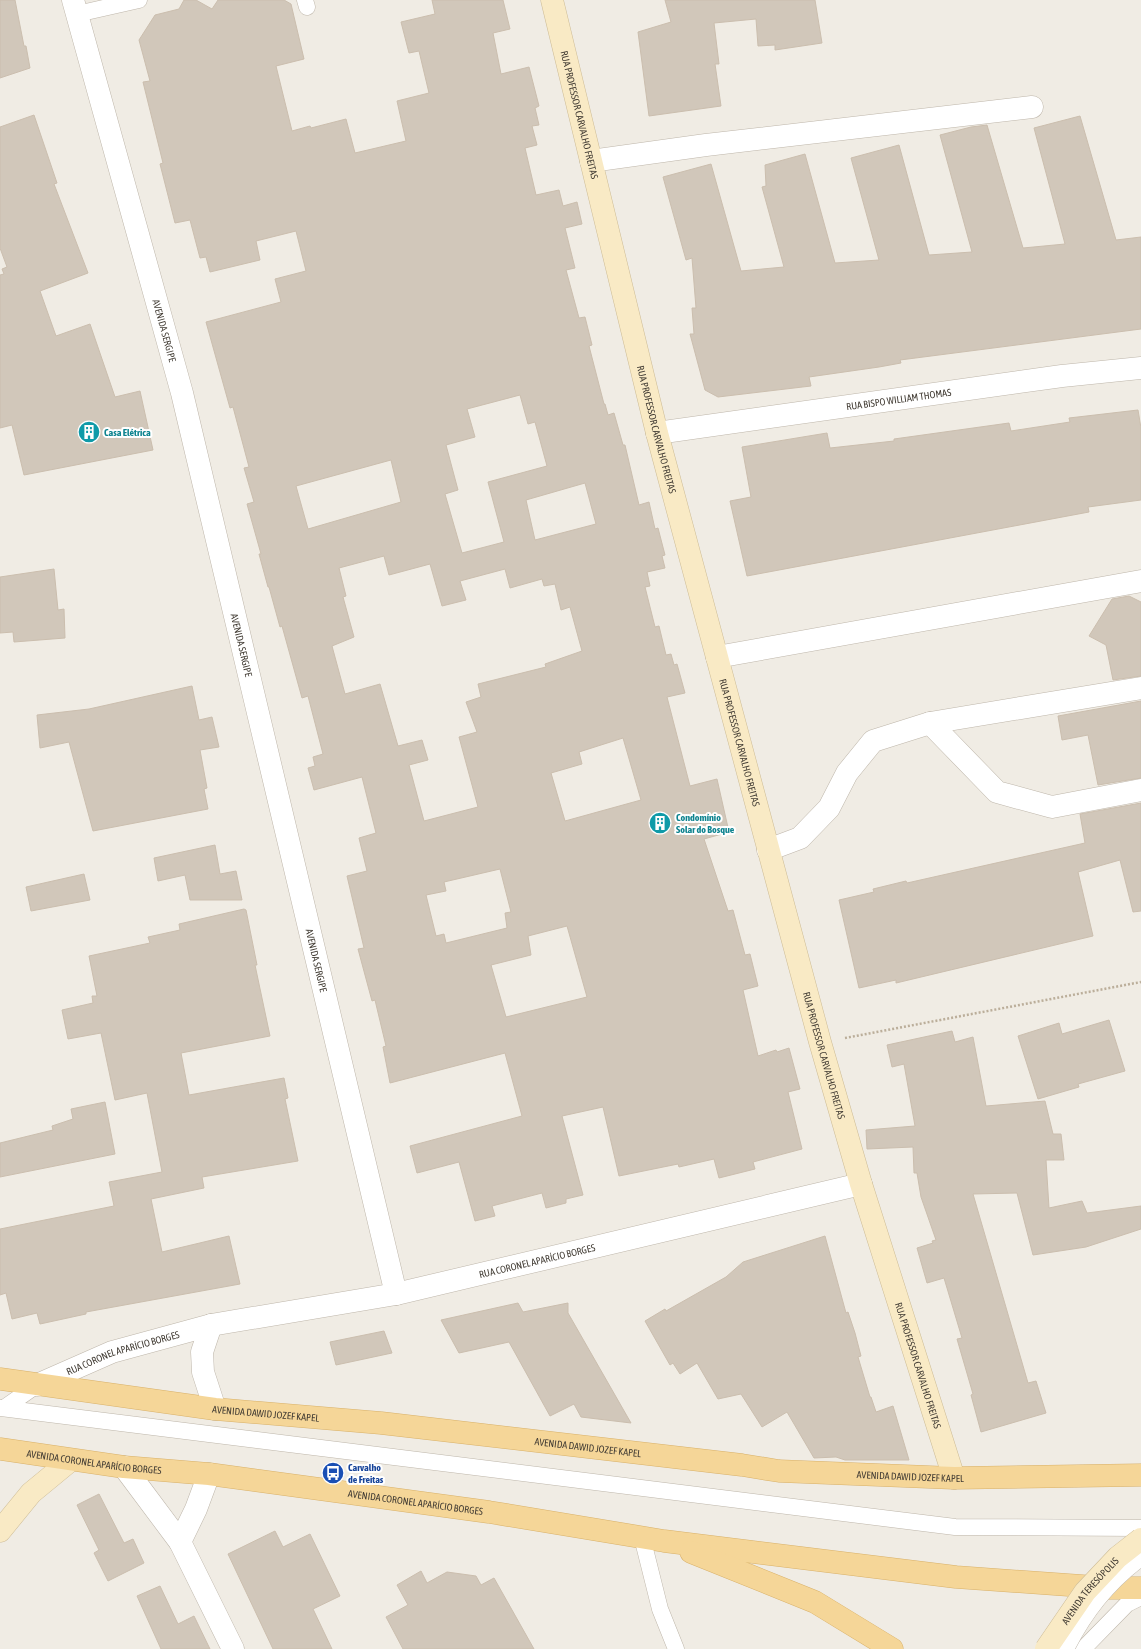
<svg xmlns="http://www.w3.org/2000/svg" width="1141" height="1649" viewBox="0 0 1141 1649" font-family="'Asap Condensed',sans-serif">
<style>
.building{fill:#d1c7ba;stroke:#cbbeae;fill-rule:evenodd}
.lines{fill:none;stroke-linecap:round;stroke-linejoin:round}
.lane-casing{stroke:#beb6aa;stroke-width:17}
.street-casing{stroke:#beb6aa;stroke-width:23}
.secondary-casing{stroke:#cdbc96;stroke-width:23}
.primary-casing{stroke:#d8b16a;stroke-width:23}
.path{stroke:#bbae9a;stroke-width:2.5;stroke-dasharray:2 2;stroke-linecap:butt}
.lane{stroke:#fff;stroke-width:16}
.street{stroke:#fff;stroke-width:22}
.secondary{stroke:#f9eac5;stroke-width:22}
.primary{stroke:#f5d698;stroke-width:22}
.lane-bridge-casing{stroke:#beb6aa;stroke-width:17;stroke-linecap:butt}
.secondary-bridge-casing{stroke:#cdbc96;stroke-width:23;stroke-linecap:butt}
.lane-bridge{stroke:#fff;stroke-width:16}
.secondary-bridge{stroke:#f9eac5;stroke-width:22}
.labels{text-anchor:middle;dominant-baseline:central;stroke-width:4;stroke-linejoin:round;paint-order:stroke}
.street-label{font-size:10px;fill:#423c34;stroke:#fff}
.culture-label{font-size:10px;font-weight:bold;fill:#0d838f;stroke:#fff;text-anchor:start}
.transit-label{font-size:10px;font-weight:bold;fill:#164399;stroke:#fff;text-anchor:start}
</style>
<rect width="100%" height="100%" fill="#f0ece4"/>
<path class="building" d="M0 0H15L24 46H26L30 68 0 78Z
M184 0H196L212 9 218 0H284L291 4 304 59 276 66 292 131 310 126 311 128 346 119 355 153 406 141 397 101 429 93 419 51 409 53 401 22 435 14 432 0H503L510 29 493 33 501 74 529 67 539 106 535 108 539 125 532 126 537 145 525 148 536 195 559 190 563 206 577 202 582 224 565 228 575 268 566 270 579 318 585 317 592 345 589 346 604 404H605L608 415 614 413 623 445H625L639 505 649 502 655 529 658 528 665 555 662 556 665 568 647 572 650 586 645 587 655 627 659 626 666 655 671 654 674 665 677 664 685 693 667 697 690 786 717 779 729 832 704 839 728 911 733 910 745 955 750 954 758 986 743 990 758 1056 776 1050 777 1052 789 1048 800 1089 788 1092 802 1149 753 1162 755 1169 719 1178 714 1159 679 1167 678 1164 619 1176 603 1107 562 1116 583 1195 566 1199V1203L546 1208 542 1193 492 1206 495 1216 475 1221 459 1162 417 1173 410 1146 522 1116 505 1053 390 1083 383 1047 386 1046 375 1000 372 1001 358 949 364 948 347 876 367 871 359 838 376 833 362 777 314 790 308 768 315 766 313 757 323 754 308 696 302 698 282 626 280 627 269 587H268L259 554H261L247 504 254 502 244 468 249 467 233 407 230 408 206 322 281 302 275 279 306 271 296 231 256 241 260 260 210 272 206 257 200 258 190 220 175 223 160 164 163 163 143 82 150 81 139 40 155 15 179 9ZM520 395 528 424 535 422 547 466 488 482 504 542 462 553 445 494 458 490 446 445 475 437 467 409ZM391 460 401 502 308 529 296 486ZM585 483 596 524 535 540 526 500ZM384 556 389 575 430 564 442 606 466 600 460 581 505 569 510 588 542 579 544 586 555 584 561 610 570 607 582 651 545 664 546 667 478 684 481 697 466 702 477 732 459 737 478 807 424 821 409 765 428 760 422 740 398 746 380 684 345 694 332 646 354 637 343 597 346 596 339 568ZM623 738 641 800 565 821 551 773 582 764 579 752ZM500 869 511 912 505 913 507 928 446 943 444 934 436 936 426 895 446 891 444 882ZM567 926 587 997 506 1017 491 965 531 955 528 936Z
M665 0H815L822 43 775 50V45L758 46 756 19 714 23 719 64H715L721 106 649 116 638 32 671 22Z
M34 115 57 183 54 184 88 273 40 291 56 336 90 324 115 397 140 391 153 450 24 475 12 425 0 428V275L4 274 2 269 7 267 0 248V127Z
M1080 116 1116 240 1141 237V329L900 360 901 363 879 367 809 377 811 386 718 397 705 390 690 334H694L692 308H696L692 258 686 260 663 177 711 164 741 271 784 267 762 187 766 186 765 165 805 154 835 263 879 260 851 158 899 145 929 255 972 252 940 135 971 127 987 125 1023 248 1065 244 1034 128Z
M1138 410 1141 428V500L1088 507 1089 512 747 576 730 501 751 497 742 447 827 433 830 448 894 441V439L1009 423 1011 431 1070 422 1069 418Z
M54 569 58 610 64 609 65 638 14 642 13 632 0 633V577Z
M1129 596 1141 602V676L1113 680 1106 645 1089 636 1112 599Z
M192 686 199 720 212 717 219 747 200 750 207 788 204 789 208 809 93 831 69 742 40 748 37 715 89 709Z
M1141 701V778L1098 785 1088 735 1062 740 1058 716Z
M1141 803V911L1133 912 1120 860 1078 872 1093 936 896 983V980L859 988 839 900 874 892 873 889 906 881 907 883 1085 843 1080 814Z
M215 845 220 874 236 871 242 900H190L185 875 158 881 154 858Z
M84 874 90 900 31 911 26 887Z
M244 909 246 910 257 965H255L270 1036 181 1053 189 1095 284 1078 288 1098 285 1099 298 1161 202 1177 204 1188 151 1199 162 1252 229 1236 240 1284 86 1312V1314L40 1324 37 1313 12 1319 6 1293 0 1295V1229L114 1206 109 1182 162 1172 147 1093 115 1100 101 1033 68 1039 62 1010 93 1003 92 996H97L89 956 150 943 148 937 180 930 179 924Z
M1109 1020 1125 1071 1078 1084 1079 1087 1038 1099 1018 1036 1059 1023 1062 1034Z
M952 1031 955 1042 973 1037 986 1106 1045 1101 1053 1134H1061L1064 1160H1046L1049 1208 1082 1201 1087 1213 1141 1206V1229L1086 1247 1033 1255 1017 1193 973 1194 1028 1383 1036 1381 1046 1413 981 1432 971 1395 973 1394 957 1339 962 1338 944 1278 927 1283 917 1248 933 1243 932 1241 936 1240 921 1197 917 1173H914L913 1147 867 1149 866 1130 915 1126 904 1064 892 1067 887 1045Z
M105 1102 115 1154 0 1177V1143L53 1130 52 1126 73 1119 71 1109Z
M825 1236 846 1313 848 1312 855 1333 861 1356 858 1357 870 1397H871L876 1412 893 1406 909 1460H845L836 1457 814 1458 787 1412 762 1427 741 1394 718 1399 697 1363 680 1374 673 1363 670 1365 645 1321 665 1309 666 1311 726 1277 743 1262Z
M518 1303 523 1312 568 1303V1313L631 1423 581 1417 574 1404 550 1416 509 1342 459 1353 441 1320Z
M384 1331 392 1353 336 1365 330 1342Z
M99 1494 124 1543 133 1539 144 1563 108 1581 94 1553 99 1550 77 1505Z
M275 1531 283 1547 310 1534 340 1596 313 1609 332 1649H273L228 1554Z
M421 1571 427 1583 447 1572 476 1576 481 1585 494 1578 534 1649H403L386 1617 408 1605 397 1585Z
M160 1586 178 1624 194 1616 210 1649H161L137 1596Z"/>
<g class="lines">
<g class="lane-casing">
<path id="lane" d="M305 0 307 7
M77 14 139 0
M0 1408 955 1527 1141 1528
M4 1408 37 1385
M642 1537 660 1609 676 1649
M1083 1649 1127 1604 1141 1597"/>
</g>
<g class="street-casing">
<g id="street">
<path id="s1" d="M73 0 182 393 396 1294"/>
<path d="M591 161 706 145 1032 107"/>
<path id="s2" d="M657 433 1062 376 1141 368"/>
<path d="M717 657 1141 581"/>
<path d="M930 723 997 792 1052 807 1141 790"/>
<path d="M768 850 800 838 829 808 847 773 873 741 930 723 1141 688"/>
<path d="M211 1325 202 1352 203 1372 215 1409"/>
<path id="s3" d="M37 1385 112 1352 211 1325 396 1294 861 1184"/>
<path d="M124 1467 180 1542 233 1649"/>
<path d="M180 1542 196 1509 209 1474"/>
</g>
</g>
<g class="secondary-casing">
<g id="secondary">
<path id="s4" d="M552 0 657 433 820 1042 861 1184 954 1478"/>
<path d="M0 1531 31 1493 71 1460"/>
</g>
</g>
<g class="primary-casing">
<g id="primary">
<path id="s5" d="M0 1379 215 1409 381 1423 742 1465 779 1471 954 1478 1141 1475"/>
<path id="s6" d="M0 1449 124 1467 209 1474 489 1512 664 1541 956 1577 1110 1588H1141"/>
<path d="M691 1552 815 1602 892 1649"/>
</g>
</g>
<path class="path" d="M845 1038 1141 982"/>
<use href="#lane" class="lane"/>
<use href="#street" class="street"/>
<use href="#secondary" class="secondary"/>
<use href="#primary" class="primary"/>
<g class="lane-bridge-casing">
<path id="lane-bridge" d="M1066 1649C1084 1613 1108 1582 1141 1558"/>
</g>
<g class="secondary-bridge-casing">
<g id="secondary-bridge">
<path id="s7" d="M1046 1649 1085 1592 1118 1557 1141 1539"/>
</g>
</g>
<use href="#lane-bridge" class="lane-bridge"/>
<use href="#secondary-bridge" class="secondary-bridge"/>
</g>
<defs>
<g id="building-disc" transform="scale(1.15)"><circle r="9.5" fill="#0f9aa8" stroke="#fff"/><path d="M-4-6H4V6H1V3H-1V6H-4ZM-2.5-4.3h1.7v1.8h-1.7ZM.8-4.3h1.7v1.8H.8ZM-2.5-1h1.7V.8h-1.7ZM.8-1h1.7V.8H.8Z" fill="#fff"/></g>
<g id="bus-disc" transform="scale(1.15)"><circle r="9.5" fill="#1a4fb4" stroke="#fff"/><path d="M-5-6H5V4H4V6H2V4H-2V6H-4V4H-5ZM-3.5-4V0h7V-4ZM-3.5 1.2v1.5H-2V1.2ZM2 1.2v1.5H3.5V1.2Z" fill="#fff"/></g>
</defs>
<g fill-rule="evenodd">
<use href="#building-disc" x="89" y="432"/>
<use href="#building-disc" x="660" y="823"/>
<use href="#bus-disc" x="333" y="1473"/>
</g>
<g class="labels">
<g class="street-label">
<text stroke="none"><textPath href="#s4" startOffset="118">RUA PROFESSOR CARVALHO FREITAS</textPath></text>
<text stroke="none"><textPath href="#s1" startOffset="343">AVENIDA SERGIPE</textPath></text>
<text stroke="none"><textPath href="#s2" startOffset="244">RUA BISPO WILLIAM THOMAS</textPath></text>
<text stroke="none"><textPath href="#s4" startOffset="442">RUA PROFESSOR CARVALHO FREITAS</textPath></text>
<text stroke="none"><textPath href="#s1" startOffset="667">AVENIDA SERGIPE</textPath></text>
<text stroke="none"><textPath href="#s4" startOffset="766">RUA PROFESSOR CARVALHO FREITAS</textPath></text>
<text stroke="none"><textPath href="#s1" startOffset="991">AVENIDA SERGIPE</textPath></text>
<text stroke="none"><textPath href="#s4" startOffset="1090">RUA PROFESSOR CARVALHO FREITAS</textPath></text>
<text stroke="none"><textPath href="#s3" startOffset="517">RUA CORONEL APARÍCIO BORGES</textPath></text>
<text stroke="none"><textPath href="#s3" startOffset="92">RUA CORONEL APARÍCIO BORGES</textPath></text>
<text stroke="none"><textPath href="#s4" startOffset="1414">RUA PROFESSOR CARVALHO FREITAS</textPath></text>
<text stroke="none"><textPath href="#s5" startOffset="268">AVENIDA DAWID JOZEF KAPEL</textPath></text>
<text stroke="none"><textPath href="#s5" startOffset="592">AVENIDA DAWID JOZEF KAPEL</textPath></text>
<text stroke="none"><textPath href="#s6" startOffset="95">AVENIDA CORONEL APARÍCIO BORGES</textPath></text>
<text stroke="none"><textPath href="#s5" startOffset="916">AVENIDA DAWID JOZEF KAPEL</textPath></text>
<text stroke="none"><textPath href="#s6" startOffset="419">AVENIDA CORONEL APARÍCIO BORGES</textPath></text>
<text stroke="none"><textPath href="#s7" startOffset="73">AVENIDA TERESÓPOLIS</textPath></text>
</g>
<g class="culture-label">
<text x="104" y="432">Casa Elétrica</text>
<text x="676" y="817">Condomínio<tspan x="676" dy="12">Solar do Bosque</tspan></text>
</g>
<g class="transit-label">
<text x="348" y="1467">Carvalho<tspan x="348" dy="12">de Freitas</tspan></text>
</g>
</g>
</svg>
